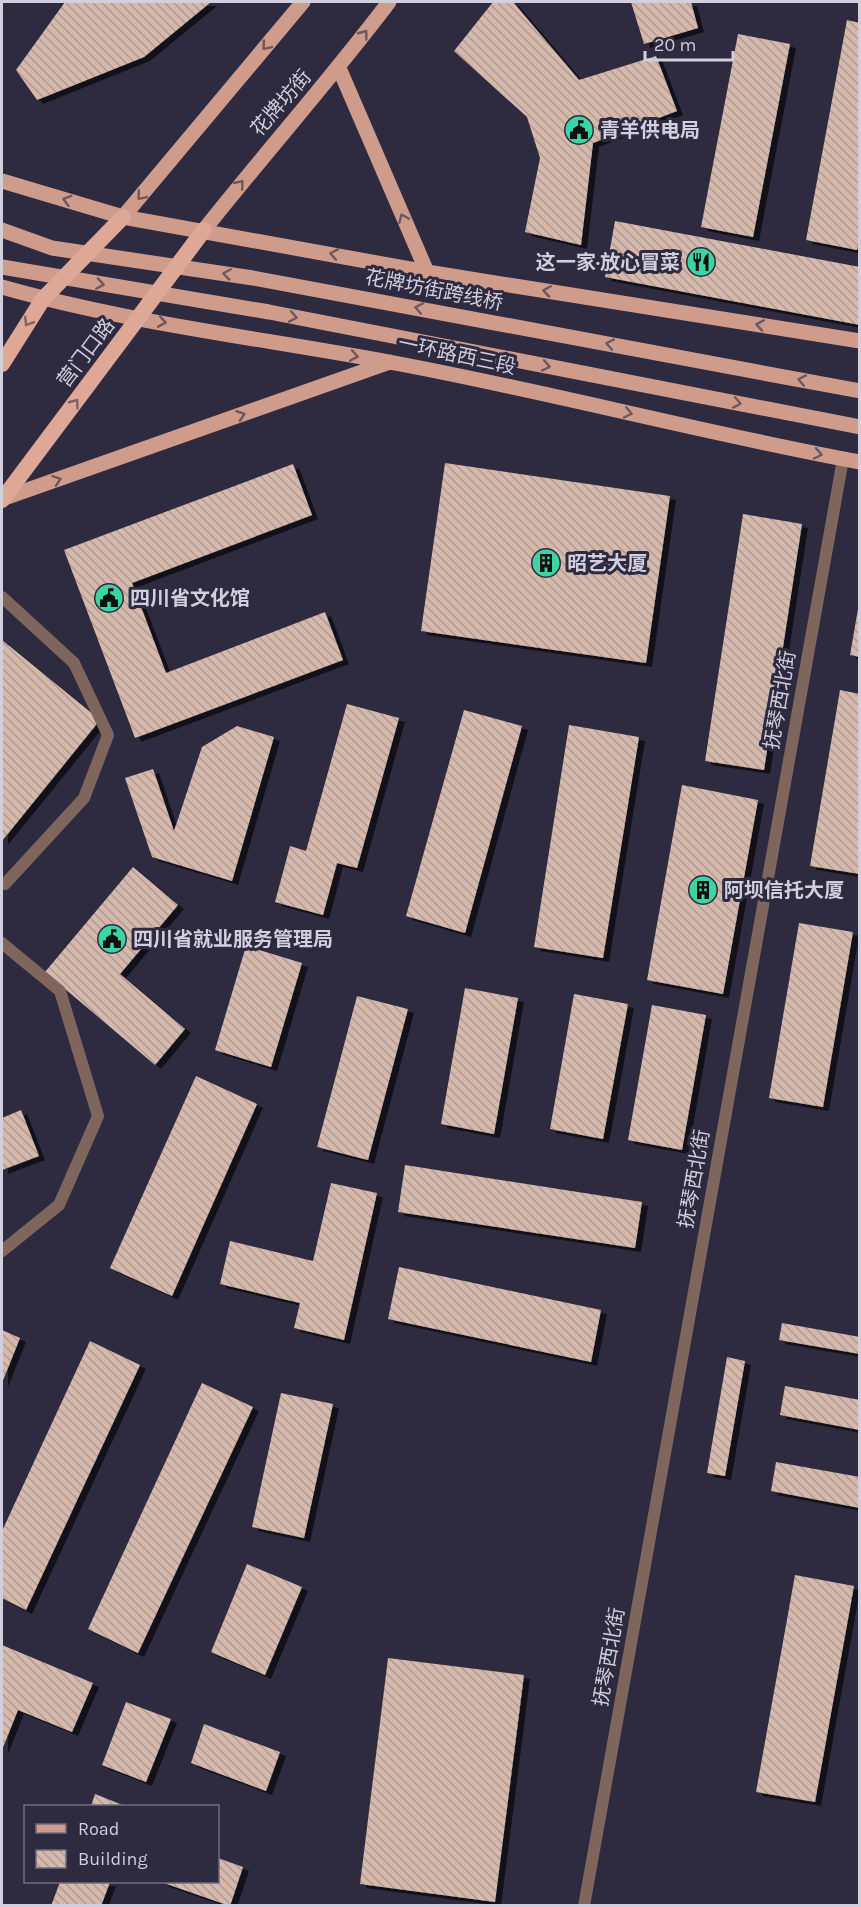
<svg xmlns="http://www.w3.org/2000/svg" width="861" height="1907" viewBox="0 0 861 1907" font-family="Karla,'Noto Sans SC',sans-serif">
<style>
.building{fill:url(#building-back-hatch);filter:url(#shadow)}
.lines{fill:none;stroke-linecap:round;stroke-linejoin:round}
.minor{stroke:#7f665d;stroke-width:12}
.primary{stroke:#cf9c8c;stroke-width:15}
.trunk{stroke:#dfa795;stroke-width:16}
.oneway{stroke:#6e585e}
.oneway2{stroke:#7e6266}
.labels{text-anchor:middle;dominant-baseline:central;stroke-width:6;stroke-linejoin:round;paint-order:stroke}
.street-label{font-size:20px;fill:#d1cfdd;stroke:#2e2a3f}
.poi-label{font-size:20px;font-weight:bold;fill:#d1cfdd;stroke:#2e2a3f;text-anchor:start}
</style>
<defs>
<pattern id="building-back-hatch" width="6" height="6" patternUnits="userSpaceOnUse" patternTransform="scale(1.5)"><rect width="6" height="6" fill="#d6b9ad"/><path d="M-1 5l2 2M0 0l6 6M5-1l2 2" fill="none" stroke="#b09a92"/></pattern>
<filter id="shadow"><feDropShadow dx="6" dy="4" stdDeviation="0" flood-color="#0009"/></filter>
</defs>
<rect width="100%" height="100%" fill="#2e2a3f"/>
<path class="building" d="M65 2H211L144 57 37 100 16 70Z
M493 2H513L579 80 656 56 677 111 593 143 581 245 525 232 540 158 527 117 454 51Z
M631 2H691L698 28 644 44Z
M847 20 860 23V236L857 250 806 240Z
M738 34 790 44 753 237 701 227Z
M615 221 860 267V325L605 277Z
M445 463 670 496 646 663 421 631Z
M293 464 312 515 132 583 166 673 325 612 343 660 135 738 64 550Z
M743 514 802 524 764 770 705 761Z
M858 609H860V657L850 655Z
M2 640 100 720 2 841Z
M840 690 860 694V874L810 866Z
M347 704 399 718 357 868 337 863 323 915 275 902 290 846 306 851Z
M464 710 522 726 465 933 406 916Z
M569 725 639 737 603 958 534 947Z
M237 726 274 737 232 881 152 857 125 778 153 769 174 831 202 747Z
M682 785 758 800 723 994 647 980Z
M133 867 178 905 120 974 185 1029 155 1065 45 972Z
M799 923 853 932 823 1107 769 1098Z
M246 946 302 963 271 1067 215 1050Z
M465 988 518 998 494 1134 441 1124Z
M574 994 628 1004 603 1139 550 1129Z
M357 996 408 1009 368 1160 317 1147Z
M652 1005 706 1015 682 1150 628 1140Z
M196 1076 257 1104 172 1296 110 1268Z
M21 1110 39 1156 2 1170V1118Z
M405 1165 642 1202 635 1248 398 1212Z
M331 1183 377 1193 344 1340 294 1328 300 1303 220 1284 230 1241 313 1261Z
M399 1267 601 1310 591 1362 388 1319Z
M782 1323 860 1337V1354L779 1340Z
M2 1330 20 1338 2 1383Z
M90 1341 140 1365 26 1610 2 1598V1531Z
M727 1357 745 1361 725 1476 707 1473Z
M202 1383 253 1407 138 1653 88 1629Z
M785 1386 860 1400V1430L780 1415Z
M281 1393 333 1404 304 1538 252 1527Z
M776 1462 860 1477V1508L771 1491Z
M247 1564 302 1587 265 1675 211 1652Z
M795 1575 854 1586 815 1802 756 1792Z
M2 1645 93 1683 72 1732 18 1710 2 1750Z
M388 1658 524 1675 495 1902 360 1884Z
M126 1702 171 1719 146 1782 102 1765Z
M204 1724 280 1752 266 1791 191 1763Z
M95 1794 125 1806H91Z
M218 1858 243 1867 230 1906 161 1882H218Z
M60 1882H110L101 1906H51Z"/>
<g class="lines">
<path class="minor" d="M2 597 74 663 108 735 84 798 5 884
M2 943 60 991 98 1116 59 1205 2 1251
M584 1906 843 459"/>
<path class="primary" d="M339 68 427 272
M2 181 123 217 427 272 860 341
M123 217 303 2
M2 230 52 248 253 278 860 391
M204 230C265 153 330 80 389 2
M2 267 269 312 860 427
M2 287C128 323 260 338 389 362 547 391 702 433 860 462
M2 499 390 362"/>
<path class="trunk" d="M2 364 43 299 123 217
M2 500 204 230"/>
</g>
<defs><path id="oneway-chevron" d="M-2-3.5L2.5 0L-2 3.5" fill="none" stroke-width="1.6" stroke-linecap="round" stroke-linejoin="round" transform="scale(1.5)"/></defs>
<g class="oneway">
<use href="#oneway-chevron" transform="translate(364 34) rotate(-53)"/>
<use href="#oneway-chevron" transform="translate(266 46) rotate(130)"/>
<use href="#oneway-chevron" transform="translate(240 184) rotate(-51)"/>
<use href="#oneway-chevron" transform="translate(141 196) rotate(130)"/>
<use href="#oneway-chevron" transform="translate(67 200) rotate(-164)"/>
<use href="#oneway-chevron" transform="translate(403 218) rotate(-113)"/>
<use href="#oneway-chevron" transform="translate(334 254) rotate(-169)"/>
<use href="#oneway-chevron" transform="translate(227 274) rotate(-172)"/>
<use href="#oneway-chevron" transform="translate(100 284) rotate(9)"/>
<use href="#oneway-chevron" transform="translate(547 291) rotate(-171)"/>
<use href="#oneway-chevron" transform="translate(419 308) rotate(-169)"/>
<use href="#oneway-chevron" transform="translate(293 317) rotate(11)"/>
<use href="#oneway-chevron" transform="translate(162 322) rotate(10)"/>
<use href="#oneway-chevron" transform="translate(760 325) rotate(-171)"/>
<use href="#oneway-chevron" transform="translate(610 344) rotate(-169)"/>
<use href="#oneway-chevron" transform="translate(354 356) rotate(10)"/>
<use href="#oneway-chevron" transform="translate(546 366) rotate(11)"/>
<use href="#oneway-chevron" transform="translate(802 380) rotate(-169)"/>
<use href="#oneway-chevron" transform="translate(737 403) rotate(11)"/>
<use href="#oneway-chevron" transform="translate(628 413) rotate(12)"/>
<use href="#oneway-chevron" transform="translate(241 415) rotate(-19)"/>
<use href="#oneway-chevron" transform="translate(818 454) rotate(12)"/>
<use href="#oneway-chevron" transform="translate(57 480) rotate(-19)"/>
</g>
<g class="oneway2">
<use href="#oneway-chevron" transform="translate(28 322) rotate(122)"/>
<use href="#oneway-chevron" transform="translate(75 403) rotate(-53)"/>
</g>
<defs>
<g id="civic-disc" transform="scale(1.5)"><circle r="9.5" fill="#3dd4a3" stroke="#2e2a3f"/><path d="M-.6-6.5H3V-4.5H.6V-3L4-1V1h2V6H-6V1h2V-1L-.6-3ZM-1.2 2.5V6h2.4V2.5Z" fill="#111"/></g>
<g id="restaurant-disc" transform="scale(1.5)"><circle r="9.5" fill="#3dd4a3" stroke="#2e2a3f"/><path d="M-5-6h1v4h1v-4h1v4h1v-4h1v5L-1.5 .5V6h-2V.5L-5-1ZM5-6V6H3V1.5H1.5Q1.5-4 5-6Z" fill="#111"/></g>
<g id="building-disc" transform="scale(1.5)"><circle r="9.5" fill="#3dd4a3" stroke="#2e2a3f"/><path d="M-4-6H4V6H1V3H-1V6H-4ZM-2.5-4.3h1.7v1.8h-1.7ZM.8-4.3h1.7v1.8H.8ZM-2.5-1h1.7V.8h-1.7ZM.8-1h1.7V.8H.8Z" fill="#111"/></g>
</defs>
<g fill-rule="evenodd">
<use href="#civic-disc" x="579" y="130"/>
<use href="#restaurant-disc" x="701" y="262"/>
<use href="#building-disc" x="546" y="563"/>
<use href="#civic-disc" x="109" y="598"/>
<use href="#building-disc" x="703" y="890"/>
<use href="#civic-disc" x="112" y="939"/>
</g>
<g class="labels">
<g class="street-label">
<text transform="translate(281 103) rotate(-49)">花牌坊街</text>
<text transform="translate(434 290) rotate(11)">花牌坊街跨线桥</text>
<text transform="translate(86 353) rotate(-53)">营门口路</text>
<text transform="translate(457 355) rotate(12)">一环路西三段</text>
<text transform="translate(780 700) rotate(-80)">抚琴西北街</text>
<text transform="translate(694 1179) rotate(-80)">抚琴西北街</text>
<text transform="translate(609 1657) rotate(-80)">抚琴西北街</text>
</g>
<g class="poi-label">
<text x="600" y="130">青羊供电局</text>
<text x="680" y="262" text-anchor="end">这一家·放心冒菜</text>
<text x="567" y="563">昭艺大厦</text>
<text x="130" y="598">四川省文化馆</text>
<text x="724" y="890">阿坝信托大厦</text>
<text x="133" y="939">四川省就业服务管理局</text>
</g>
</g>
<rect width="861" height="1907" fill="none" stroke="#d1cfdd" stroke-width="6"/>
<rect x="24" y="1805" width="195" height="78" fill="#2e2a3f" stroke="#6f6c7e" stroke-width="1.5"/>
<rect x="36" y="1824" width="30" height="9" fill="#cf9c8c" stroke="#6f6c7e" stroke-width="1.5"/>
<text x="78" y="1835" font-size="18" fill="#d1cfdd">Road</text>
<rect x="36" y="1850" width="30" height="18" fill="url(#building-back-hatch)" stroke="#6f6c7e" stroke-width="1.5"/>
<text x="78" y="1865" font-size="18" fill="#d1cfdd">Building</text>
<path d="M645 51v9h88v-9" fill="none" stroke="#d1cfdd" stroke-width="3"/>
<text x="654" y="51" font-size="18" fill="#d1cfdd" stroke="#2e2a3f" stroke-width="4.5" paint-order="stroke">20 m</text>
</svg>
